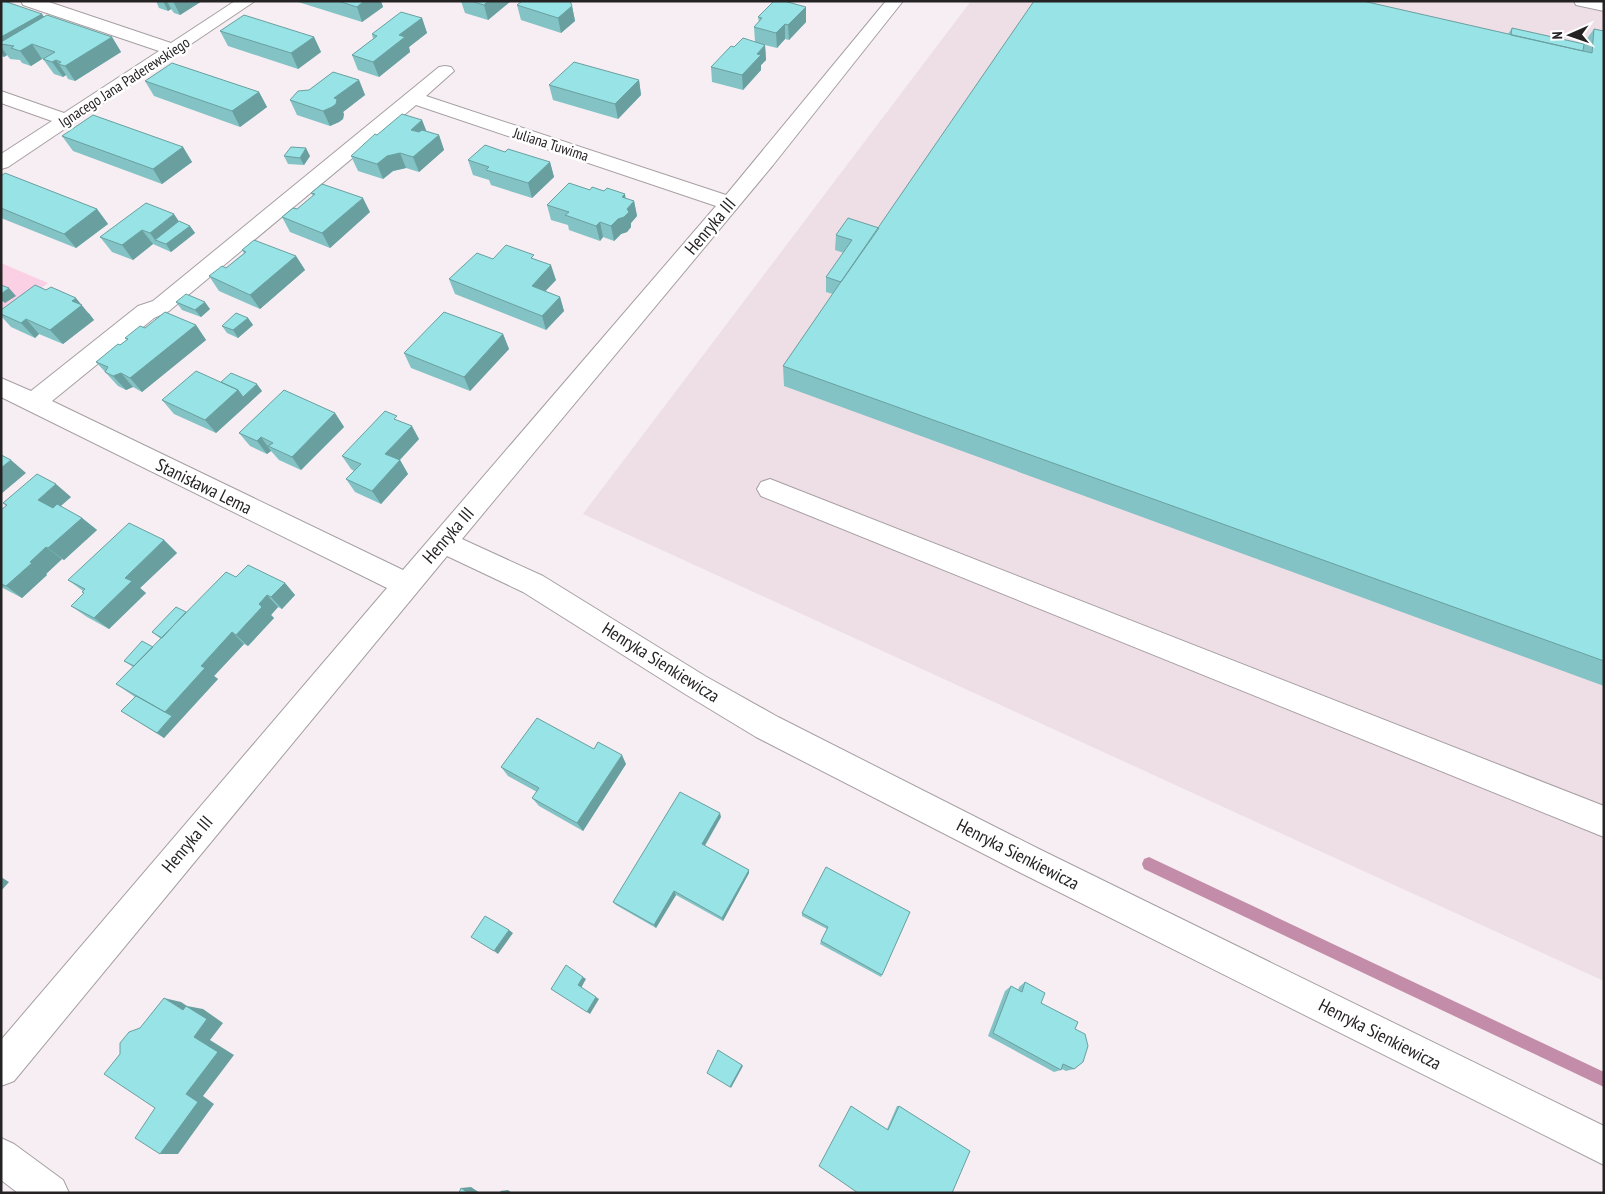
<svg xmlns="http://www.w3.org/2000/svg" width="1605" height="1194" viewBox="0 0 1605 1194" font-family="'PT Sans Narrow',sans-serif">
<style>
.built{fill:#eedee5}
.green{fill:#fbd0e5}
.lines{fill:none;stroke-linecap:round;stroke-linejoin:round}
.stream{fill:#c38da9;fill-rule:evenodd}
.minor-casing{stroke:#a69fa2;stroke-width:2}
.minor{fill:#fff;fill-rule:evenodd}
.wall{fill:#83c3c5}
.shaded-wall{fill:#6a9fa0}
.building{fill:#98e3e5;stroke:#6a9fa0}
.labels{text-anchor:middle;dominant-baseline:central;stroke-width:5;stroke-linejoin:round;paint-order:stroke}
.far-street-label{font-size:15px;fill:#252224;stroke:#fff}
.street-label{font-size:18px;fill:#252224;stroke:#fff}
</style>
<rect width="100%" height="100%" fill="#f6eef2"/>
<path class="built" d="M971 1H1604V981L583 514Z"/>
<path class="green" d="M1 263 48 283 1 318Z"/>
<g class="lines">
<path class="stream" d="M1149 857 1604 1072V1087L1144 869 1142 864 1144 859Z"/>
<g class="minor-casing">
<path id="minor" d="M21 1H46L171 43 235 1H255L8 167 1 169V154L52 121 1 103V91L64 113 159 51 23 5Z
M886 1H903L773 165 462 539 543 576 705 676 778 717 1039 849 1604 1126V1165L1017 871 756 737 685 694 523 592 447 556 14 1081 1 1086V1040L387 588 1 397V378L31 391 138 306 153 301 439 67 445 66 451 67 454 71 426 96 726 195ZM416 105 716 206 403 570 52 401 154 318 169 311Z
M1574 1H1604V11L1576 5Z
M770 479 1604 806V837L761 496 757 489 761 482Z
M1 1138 14 1144 63 1180 69 1193H18L1 1180Z"/>
</g>
<use href="#minor" class="minor"/>
</g>
<path class="wall" d="M1 1 42 14 44 17 112 37 121 52 75 81 68 79 66 75 63 77 54 74 43 59H42L31 66 22 63 20 60 10 59 7 55 4 57 1 56Z
M156 1H202L180 15 174 13 171 9 168 11 159 8Z
M295 1H381L383 7 362 22Z
M461 1H511L488 20 465 13Z
M517 5 572 6 575 21 561 33 521 20Z
M758 17 806 22 789 40 785 39 777 48 765 45 766 60 761 65V70L743 90 712 82 711 67 734 47 755 42 754 27 759 22Z
M422 18 427 33 409 47 410 52 379 77 358 70 352 55 373 39 372 34Z
M1512 28 1583 44 1594 29 1604 31V686L784 386 783 366 833 294 826 292V277L844 253 835 250 836 235 879 228 1508 34Z
M220 31 314 37 321 52 298 69 228 46Z
M359 80 365 95 343 112 344 114 343 119 339 122 330 126 297 115 290 100 309 90Z
M639 80 641 95 618 119 553 100 549 85Z
M145 81 259 92 267 107 240 127 154 96Z
M422 120 426 131 439 135 444 150 419 172 406 168 393 171 383 179 358 171 351 156 377 135Z
M62 136 183 147 192 162 162 184 73 151Z
M505 152 550 162 554 177 532 198 491 185 489 180 473 175 468 160Z
M284 156H310L304 165 288 164Z
M1 176 97 209 108 224 76 248 1 218Z
M590 190 625 198 634 201 637 216 631 223V227L627 232 621 234 614 241 603 237 600 241 569 230 568 225 551 220 547 205Z
M311 193 370 212 330 248 290 232 282 217 297 209 313 196Z
M179 221 190 226 195 233 171 252 153 244 133 260 112 252 100 237Z
M242 250 296 256 305 270 260 309 219 291 209 276 226 268 244 253Z
M493 259H535L556 280 545 291 560 297 564 311 546 330 455 294 449 279Z
M176 302 210 309 201 317 182 310Z
M1 310 89 313 94 320 63 344 39 334 35 338 11 327 1 316Z
M248 318 253 325 238 338 227 333 222 326Z
M196 325 206 340 142 392 133 387 126 390 118 386 96 362 120 345 127 340 125 338 145 328Z
M503 334 509 349 470 391 411 368 404 353Z
M221 382 262 391 216 433 174 414 162 400Z
M335 413 344 427 301 470 279 460 271 451 267 454 250 446 239 433Z
M399 421 419 439 400 460 408 474 381 504 355 492 346 479 354 471 351 469 342 456Z
M71 497 60 506 82 518 97 530 64 560 62 559 46 574 47 575 22 598 1 587V510L6 506 3 503Z
M164 540 177 553 140 588 146 593 109 629 87 617 71 606 84 593 83 591 68 580Z
M236 577 285 583 295 595 282 609 278 607 271 615 274 618 248 646 244 644 214 676 218 679 164 738 121 711 135 697 116 684 133 667 124 661 153 647 161 639 152 632 186 612Z
M594 749 626 764 583 831 539 806 532 798 537 792 508 776 501 767Z
M721 817 705 846 749 870V873L723 921 676 895 656 928 616 905 613 902Z
M910 912 881 977 820 944 821 941 827 929 802 916V913Z
M1025 982 1041 1003 1075 1029 1074 1069 1066 1071 1062 1069 1061 1070 1054 1072 988 1036 1005 991 1011 986 1018 990 1019 987Z
M897 1106H899L952 1193 887 1129Z"/>
<path class="shaded-wall" d="M163 1H167L171 9 168 11Z
M173 1H202L180 15Z
M364 1H381L383 7 362 22 357 7Z
M488 1H511L488 20 484 5Z
M572 6 575 21 561 33 558 18Z
M806 7V22L789 40 788 25Z
M42 14 52 29 14 46 1 44V37Z
M422 18 427 33 409 47 410 52 379 77 373 62 399 35Z
M785 24V39L777 48 776 33Z
M112 37 121 52 75 81 65 66Z
M314 37 321 52 298 69 291 53Z
M32 44 42 59 31 66 20 51Z
M765 45 766 60 761 65V70L743 90 742 75 757 54Z
M1 47 7 55 4 57 1 52Z
M56 60 66 75 63 77 52 62Z
M359 80 365 95 343 112 344 114 343 119 339 122 330 126 323 111 334 98Z
M639 80 641 95 618 119 615 104Z
M259 92 267 107 240 127 232 111Z
M422 120 428 135 411 130Z
M439 135 444 150 419 172 413 157Z
M183 147 192 162 162 184 153 169Z
M306 148 310 156 304 165 300 158Z
M400 153 406 168 393 171 383 179 377 164 387 156Z
M550 162 554 177 532 198 528 183Z
M625 194 627 208 634 201 637 216 631 223V227L627 232 621 234 614 241 611 226 622 197Z
M363 198 370 212 330 248 322 233Z
M97 209 108 224 76 248 64 234Z
M174 214 184 229 155 240 150 233Z
M600 222 603 237 600 241 596 226Z
M190 226 195 233 171 252 166 244Z
M142 230 153 244 133 260 122 245Z
M296 256 305 270 260 309 250 295Z
M551 265 556 280 536 301 532 286Z
M9 288 16 296 5 303 1 300V294Z
M560 297 564 311 546 330 542 316Z
M76 298 94 320 63 344 50 330 72 301Z
M205 302 210 309 201 317 195 310Z
M248 318 253 325 238 338 233 330Z
M26 319 39 334 35 338 21 323Z
M196 325 206 340 142 392 130 378Z
M503 334 509 349 470 391 464 377Z
M121 373 133 387 126 390 113 376Z
M257 384 262 391 248 404 243 397Z
M238 390 248 404 216 433 205 420Z
M335 413 344 427 301 470 292 457Z
M412 426 419 439 393 467 385 454Z
M261 437 271 451 267 454 257 441Z
M1 454 10 461 11 460 26 473 1 494Z
M400 460 408 474 381 504 372 491Z
M56 484 71 497 53 513 38 500Z
M82 518 97 530 64 560 48 548Z
M164 540 177 553 140 588 146 593 109 629 94 618 125 578Z
M46 547 62 559 46 574 47 575 22 598 6 586 30 562Z
M285 583 295 595 282 609 271 597Z
M267 595 278 607 271 615 274 618 248 646 236 635 259 604Z
M232 632 244 644 214 676 218 679 164 738 157 733 172 716 165 712 201 666Z
M622 755 626 764 583 831 577 823Z
M720 813 721 817 703 848 702 844Z
M749 870V873L723 921 722 918Z
M1 877 9 882 1 891Z
M674 891 676 895 656 928 654 925Z
M509 930 513 933 498 954 494 951Z
M583 977 586 979 581 988 578 985Z
M596 997 599 999 590 1014 587 1012Z
M164 998 181 1002 187 1006 203 1009 223 1023 210 1040 234 1055 203 1096 214 1104 178 1154H160L186 1094 194 1037 183 1010Z
M742 1065 743 1066 731 1088 730 1087Z
M471 1187 480 1193H468L461 1188Z
M508 1190 512 1193H502L500 1191Z"/>
<path class="building" d="M1 1H4L42 14 1 37Z
M338 1H364L357 7Z
M471 1H488L484 5Z
M522 1H570L572 6 558 18 517 5Z
M774 1H784L806 7 788 25 785 24 776 33 754 27 762 18 758 17Z
M1034 1H1363L1592 53 1594 29 1604 31V661L783 366Z
M401 12 422 18 399 35 405 37 373 62 352 55 377 36 372 34Z
M47 15 112 37 65 66 58 64 61 62 56 60 52 62 43 59 55 52 32 44 20 51 11 48 14 46 1 44V42Z
M244 15 314 37 291 53 220 31Z
M1512 28 1584 44 1583 51 1511 35Z
M743 38 765 45 757 54 761 55 742 75 711 67 731 46 734 47Z
M574 62 639 80 615 104 549 85Z
M172 63 259 92 232 111 145 81Z
M333 72 359 80 334 98 337 99 336 104 332 107 323 111 290 100 298 91 309 90Z
M402 114 422 120 411 130 419 132 422 130 439 135 413 157 400 153 387 156 377 164 351 156 375 134 377 135Z
M93 115 183 147 153 169 62 136Z
M485 145 505 152 508 149 550 162 528 183 486 170 489 167 468 160Z
M291 147 306 148 300 158 284 156Z
M5 173 97 209 64 234 1 208V176Z
M569 183 590 190 592 187 604 191 607 188 625 194 622 197 634 201 627 209 629 212 624 217 618 219 611 226 600 222 596 226 565 215 569 212 547 205Z
M322 184 363 198 322 233 282 217 293 208 297 209 315 194 311 193Z
M146 203 174 214 150 233 142 230 122 245 100 237Z
M848 218 879 228 841 282 826 277 852 240 836 235Z
M179 221 190 226 166 244 155 240Z
M254 240 296 256 250 295 209 276 222 266 226 268 246 252 242 250Z
M506 245 534 255 531 258 551 265 532 286 560 297 542 316 449 279 477 253 493 259Z
M1 285 9 288 1 294Z
M35 285 46 290 51 287 76 298 72 301 82 305 50 330 26 319 21 323 1 314V310Z
M186 294 205 302 195 310 176 302Z
M165 312 196 325 130 378 121 373 113 376 105 372 108 367 96 362 118 344 120 345 128 339 125 338 140 326 145 328Z
M444 312 503 334 464 377 404 353Z
M236 313 248 318 233 330 222 326Z
M196 371 238 390 205 420 162 400Z
M231 373 257 384 243 397 238 390 221 382Z
M284 390 335 413 292 457 268 446 273 443 261 437 257 441 239 433Z
M385 411 397 416 394 419 412 426 385 454 400 460 372 491 346 479 361 464 342 456Z
M1 455 11 460 1 468Z
M37 474 56 484 38 500 53 508 57 504 82 518 48 548 46 547 30 562 32 563 6 586 1 584V510L7 505 3 503Z
M129 523 164 540 125 578 132 581 94 618 71 606 84 593 82 592 85 589 68 580Z
M248 565 285 583 271 597 267 595 259 604 262 607 236 635 232 632 201 666 205 668 165 712 116 684 226 572 236 577Z
M176 607 186 612 162 638 152 632Z
M142 641 153 647 134 666 124 661Z
M136 696 172 716 157 733 121 711Z
M537 718 594 749 598 742 622 755 577 823 532 798 539 788 501 767Z
M680 792 720 813 702 844 749 870 722 918 674 891 654 925 613 902Z
M826 867 910 912 882 975 821 941 828 927 802 913Z
M485 916 509 930 494 951 471 937Z
M566 965 583 977 578 985 596 997 587 1012 551 989Z
M1025 982 1045 993 1041 1003 1078 1022 1075 1029 1085 1034 1088 1046 1083 1062 1074 1069 1063 1064 1061 1070 993 1033 1011 986 1022 992Z
M164 998 183 1010 186 1006 207 1019 194 1037 218 1052 186 1094 198 1102 160 1154 135 1138 155 1108 104 1074 120 1054V1043L129 1032 140 1028Z
M718 1050 742 1065 730 1087 707 1073Z
M851 1106 888 1130 899 1106 970 1151 952 1193H858L819 1166Z
M461 1188 468 1193H459Z"/>
<g class="labels">
<g class="far-street-label">
<text transform="translate(124 82) rotate(-33)">Ignacego Jana Paderewskiego</text>
<text transform="translate(551 144) rotate(18)">Juliana Tuwima</text>
</g>
<g class="street-label">
<text transform="translate(710 226) rotate(-50)">Henryka III</text>
<text transform="translate(204 486) rotate(26)">Stanisława Lema</text>
<text transform="translate(448 535) rotate(-49)">Henryka III</text>
<text transform="translate(661 662) rotate(32)">Henryka Sienkiewicza</text>
<text transform="translate(187 844) rotate(-50)">Henryka III</text>
<text transform="translate(1018 854) rotate(27)">Henryka Sienkiewicza</text>
<text transform="translate(1380 1034) rotate(27)">Henryka Sienkiewicza</text>
</g>
</g>
<rect width="1605" height="1194" fill="none" stroke="#252224" stroke-width="5"/>
<g transform="translate(1570 35) rotate(268)" stroke="#ffffff" stroke-width="4" paint-order="stroke">
<path d="M0-4L9 19L0 12L-9 19Z" fill="#252224"/>
<text y="-8" font-size="14" font-weight="bold" text-anchor="middle" fill="#252224">N</text>
</g>
</svg>
